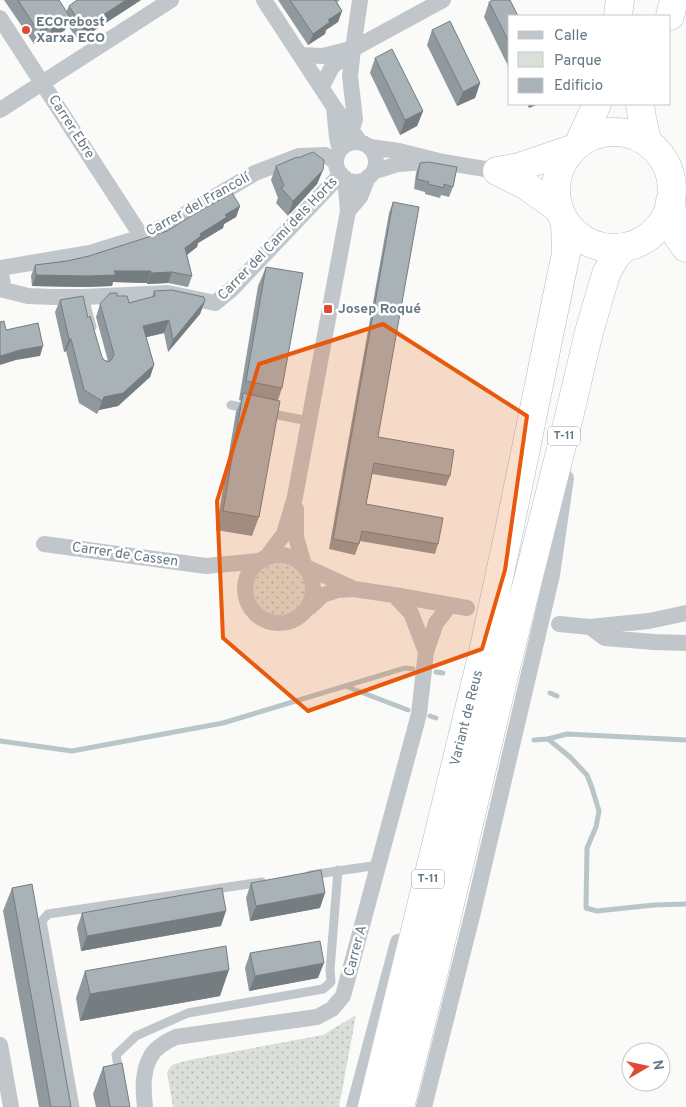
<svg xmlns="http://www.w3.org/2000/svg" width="686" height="1107" viewBox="0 0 686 1107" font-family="Overpass,sans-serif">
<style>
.green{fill:url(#green-dots)}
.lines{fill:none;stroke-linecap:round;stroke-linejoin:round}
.stream{stroke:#b9c6c9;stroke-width:5}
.trunk-casing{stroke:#b5babd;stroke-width:29}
.service{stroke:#c1c6ca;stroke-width:9}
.minor{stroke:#c1c6ca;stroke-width:16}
.trunk{stroke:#fff;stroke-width:28}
.wall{fill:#90999d}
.shaded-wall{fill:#767d80}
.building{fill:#a8b2b7;stroke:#767d80}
.marked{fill:#e8590c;fill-opacity:0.2;stroke:#e8590c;stroke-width:4;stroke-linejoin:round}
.poi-dot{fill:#de4a34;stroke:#fff;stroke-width:2}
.labels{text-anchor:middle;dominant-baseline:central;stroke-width:5;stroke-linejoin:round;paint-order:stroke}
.shield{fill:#fff;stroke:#94a0a8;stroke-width:1}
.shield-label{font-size:12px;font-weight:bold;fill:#667882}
.poi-label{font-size:14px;font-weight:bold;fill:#667882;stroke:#fff;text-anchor:start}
.street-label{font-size:14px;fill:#667882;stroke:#fff}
</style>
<defs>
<pattern id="green-dots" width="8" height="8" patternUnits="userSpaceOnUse" patternTransform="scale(1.25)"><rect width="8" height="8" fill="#dadfd7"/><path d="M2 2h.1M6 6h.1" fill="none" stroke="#b5bab4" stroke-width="1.8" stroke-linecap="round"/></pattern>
</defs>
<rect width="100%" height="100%" fill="#fafaf8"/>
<path class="green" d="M252 590a27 27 0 1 1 54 0a27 27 0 1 1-54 0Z
M356 1015 339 1107H173L167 1072 172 1065 189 1060 323 1035Z"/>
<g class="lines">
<path class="stream" d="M436 672 443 673
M345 686 408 710
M550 693 557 696
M430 716 436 718
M548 739 570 757 587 775 592 788 599 811 596 827 587 848 586 908 597 911 654 905 686 904
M534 740 548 739 567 734 686 740
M0 741 72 751 223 723 405 668 413 669"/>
<g class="trunk-casing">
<path id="trunk" d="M618 16 620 0
M670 16 674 0
M640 104 642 118 647 141
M556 190a58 58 0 1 1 116 0a58 58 0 1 1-116 0Z
M579 143 597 104
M497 171 519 167 572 149
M497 171 525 185 559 209
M670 201 678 237 686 248
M372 1107 483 652 509 531 561 277 566 254 565 221
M400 1107 435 967 508 659 568 421 589 332 606 274 616 256 625 247"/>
</g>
<path class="service" d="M84 297 92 327
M231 405 250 409
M267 413 309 421
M310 875 379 865
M120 1076 116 1055 136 1036 188 1013 323 989 331 982 330 970 338 870
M75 1107 42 921 48 914 262 882"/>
<path class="minor" d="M264 0 334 107 360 142
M0 18 142 237
M301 55 323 56 350 49
M322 86 332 67 353 49 443 0
M334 107 337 138 340 150
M0 110 171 0
M352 130 355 119 350 76 353 49 360 0
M336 162a20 20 0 1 1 40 0a20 20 0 1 1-40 0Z
M370 147 399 151 443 162 497 171
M373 172 398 164 426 162
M348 211 360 197 368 177
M0 268 4 290 28 296 54 297H84L168 293 215 303 232 289 341 174
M0 268 90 253 142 237 177 219 255 173 299 156 325 155 336 162
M296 509V537L304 565
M44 544 206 566 260 561
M245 589a34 34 0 1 1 68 0a34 34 0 1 1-68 0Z
M266 558 284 534 295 497 348 211 345 178
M306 567 352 588
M394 595 411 613 426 652
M309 608 323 595 338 590 354 589 394 595 467 608
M559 624 590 627 649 621 686 613
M590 627 605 638 654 642 686 643
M0 1045 11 1107
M145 1107C143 1090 142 1071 151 1056 156 1047 167 1041 176 1037L317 1017 332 1009 343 996 419 714 426 652 436 623 450 605
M354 1107 398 942
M424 1107 473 912 552 575 566 478"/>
<use href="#trunk" class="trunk"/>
</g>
<path class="wall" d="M4 0H59L66 12 69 6 141 0 78 41 67 24 65 30 47 42 44 38 34 44Z
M278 0H340L337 2 342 11 338 22 326 30 325 34 308 45Z
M489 2 510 16V70L484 17Z
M432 30 480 83 475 98 457 106 427 45Z
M375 58 423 111 417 126 400 135 370 73Z
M527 104H538L529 108Z
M298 158 323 170 317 184 288 216 276 203 278 198 271 180 276 166Z
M420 163 453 187 449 197 441 195 440 198 425 194V192L414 189 416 173Z
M393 202 378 437 450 476 446 486 372 474 366 504 438 544 435 554 360 541 355 555 329 549 389 213Z
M240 206 236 217 224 224 223 228 198 243 197 247 187 255 192 276 188 287 168 283 147 284V283L113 282 112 286 84 287 32 286 31 276 35 265 67 261 89 256 167 231Z
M266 267 282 388 278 400 259 517 252 536 216 530 236 412 241 401 239 400 258 286Z
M154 291 205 301 200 314 168 352 164 333 146 337 154 365 150 377 118 406 99 410 97 414 79 403 66 351 64 352 55 312 60 300 88 318 102 357 104 360 108 361 96 317 100 304 117 296 129 303 152 297Z
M251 883 320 908 250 921 246 898Z
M12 888 71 1107H39L3 911Z
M82 913 221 926 81 951 77 928Z
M250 953 318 978 249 991 245 968Z
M85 971 220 996 80 1021 76 998Z
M103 1067 130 1107H96L93 1094Z"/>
<path class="shaded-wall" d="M126 0H141L78 41 83 28Z
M342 11 338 22 326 30 325 34 308 45 313 34 328 20Z
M70 17 65 30 47 42 52 29Z
M49 24 44 38 34 44 38 31Z
M480 83 475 98 457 106 463 92Z
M531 104H538L529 108Z
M423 111 417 126 400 135 405 120Z
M323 170 317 184 288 216 293 201Z
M240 206 236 217 224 224 223 228 198 243 197 247 181 259 185 248 200 234 225 215Z
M114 271H151L147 283 113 282 112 286 84 287 32 286 36 275Z
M172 272 168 283 147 284 151 273Z
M205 301 200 314 168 352 173 340Z
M169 320 164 333 139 339 143 326Z
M69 339H71L66 351 64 352Z
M43 346 40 356 16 360 0 365V356L20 350Z
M154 365 150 377 118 406 99 410 97 414 104 397Z
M325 893 320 908 250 921 256 906Z
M226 911 221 926 81 951 87 936Z
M324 963 318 978 249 991 255 976Z
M229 970 220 996 80 1021 90 994Z"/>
<path class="building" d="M18 0H59L70 17 52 29 49 24 38 31Z
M77 0H126L83 28 69 6Z
M290 0H335L342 11 328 20 330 22 313 34Z
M493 0H510L518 16H510V44L489 2Z
M450 21 480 83 463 92 432 30Z
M392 49 423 111 405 120 375 58Z
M313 152 324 160 323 170 293 201 281 188 284 186 276 166 297 157 298 158Z
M429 162 457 167 453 187 444 184V188L428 184 429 182 417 179 420 163Z
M232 193 240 206 225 215 227 217 200 234 201 236 185 248 192 276 172 272 151 273V271H114L116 275 88 276 36 275 35 265 67 261 89 256 167 231 191 216Z
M393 202 419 207 378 437 454 450 450 476 374 463 366 504 443 518 438 544 362 531 359 544 333 539Z
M266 267 303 273 282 388 246 381Z
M172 290 204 297 205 301 173 340 169 320 143 326 154 365 123 393 104 397 102 401 84 390 71 339H69L60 300 83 296 88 318 90 316 102 357 104 360 109 362 112 359 114 354 100 304 110 293H117V296H127L129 303 155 296 154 291Z
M4 321 6 330 38 323 43 346 20 350 0 356V322Z
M243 393 280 401 259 517 223 511Z
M321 870 325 893 256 906 251 883Z
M32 884 71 1107H51L12 888Z
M222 888 226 911 87 936 82 913Z
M320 941 324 963 255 976 250 953Z
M226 946 229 970 90 994 85 971Z
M122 1063 130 1107H110L103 1067Z"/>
<path class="marked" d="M383 324 527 416 505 570 482 649 308 711 223 638 217 501 259 364Z"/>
<g class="poi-dot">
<circle cx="26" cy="30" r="5"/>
<rect x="323" y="304" width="10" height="10" rx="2.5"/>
</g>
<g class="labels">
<g class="shield">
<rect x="548" y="426.5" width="32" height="19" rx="4"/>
<rect x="412" y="869.5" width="32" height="19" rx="4"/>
</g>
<g class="shield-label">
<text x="564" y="436">T-11</text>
<text x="428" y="879">T-11</text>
</g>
<g class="poi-label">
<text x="36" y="22">ECOrebost<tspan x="36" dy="16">Xarxa ECO</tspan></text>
<text x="338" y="309">Josep Roqué</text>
</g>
<g class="street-label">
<text transform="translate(71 127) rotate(57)">Carrer Ebre</text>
<text transform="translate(198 205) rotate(-29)">Carrer del Francolí</text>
<text transform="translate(278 239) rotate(-46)">Carrer del Camí dels Horts</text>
<text transform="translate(125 555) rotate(8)">Carrer de Cassen</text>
<text transform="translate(467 718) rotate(-76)">Variant de Reus</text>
<text transform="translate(356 951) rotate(-75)">Carrer A</text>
</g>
</g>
<rect x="508" y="15" width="162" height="90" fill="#ffffff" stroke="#c2c9cd"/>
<rect x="518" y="31" width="25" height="8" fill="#c1c6ca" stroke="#c2c9cd"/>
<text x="554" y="40" font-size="15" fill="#667882">Calle</text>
<rect x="518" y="52" width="25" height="15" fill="#dadfd7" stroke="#c2c9cd"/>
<text x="554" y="65" font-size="15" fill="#667882">Parque</text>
<rect x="518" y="78" width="25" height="15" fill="#a8b2b7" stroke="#c2c9cd"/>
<text x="554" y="90" font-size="15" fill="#667882">Edificio</text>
<g transform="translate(646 1067) rotate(81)"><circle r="24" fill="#ffffff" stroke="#c2c9cd"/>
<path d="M0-4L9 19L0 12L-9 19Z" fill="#de4a34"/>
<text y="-8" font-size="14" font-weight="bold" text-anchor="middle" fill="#667882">N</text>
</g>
</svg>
